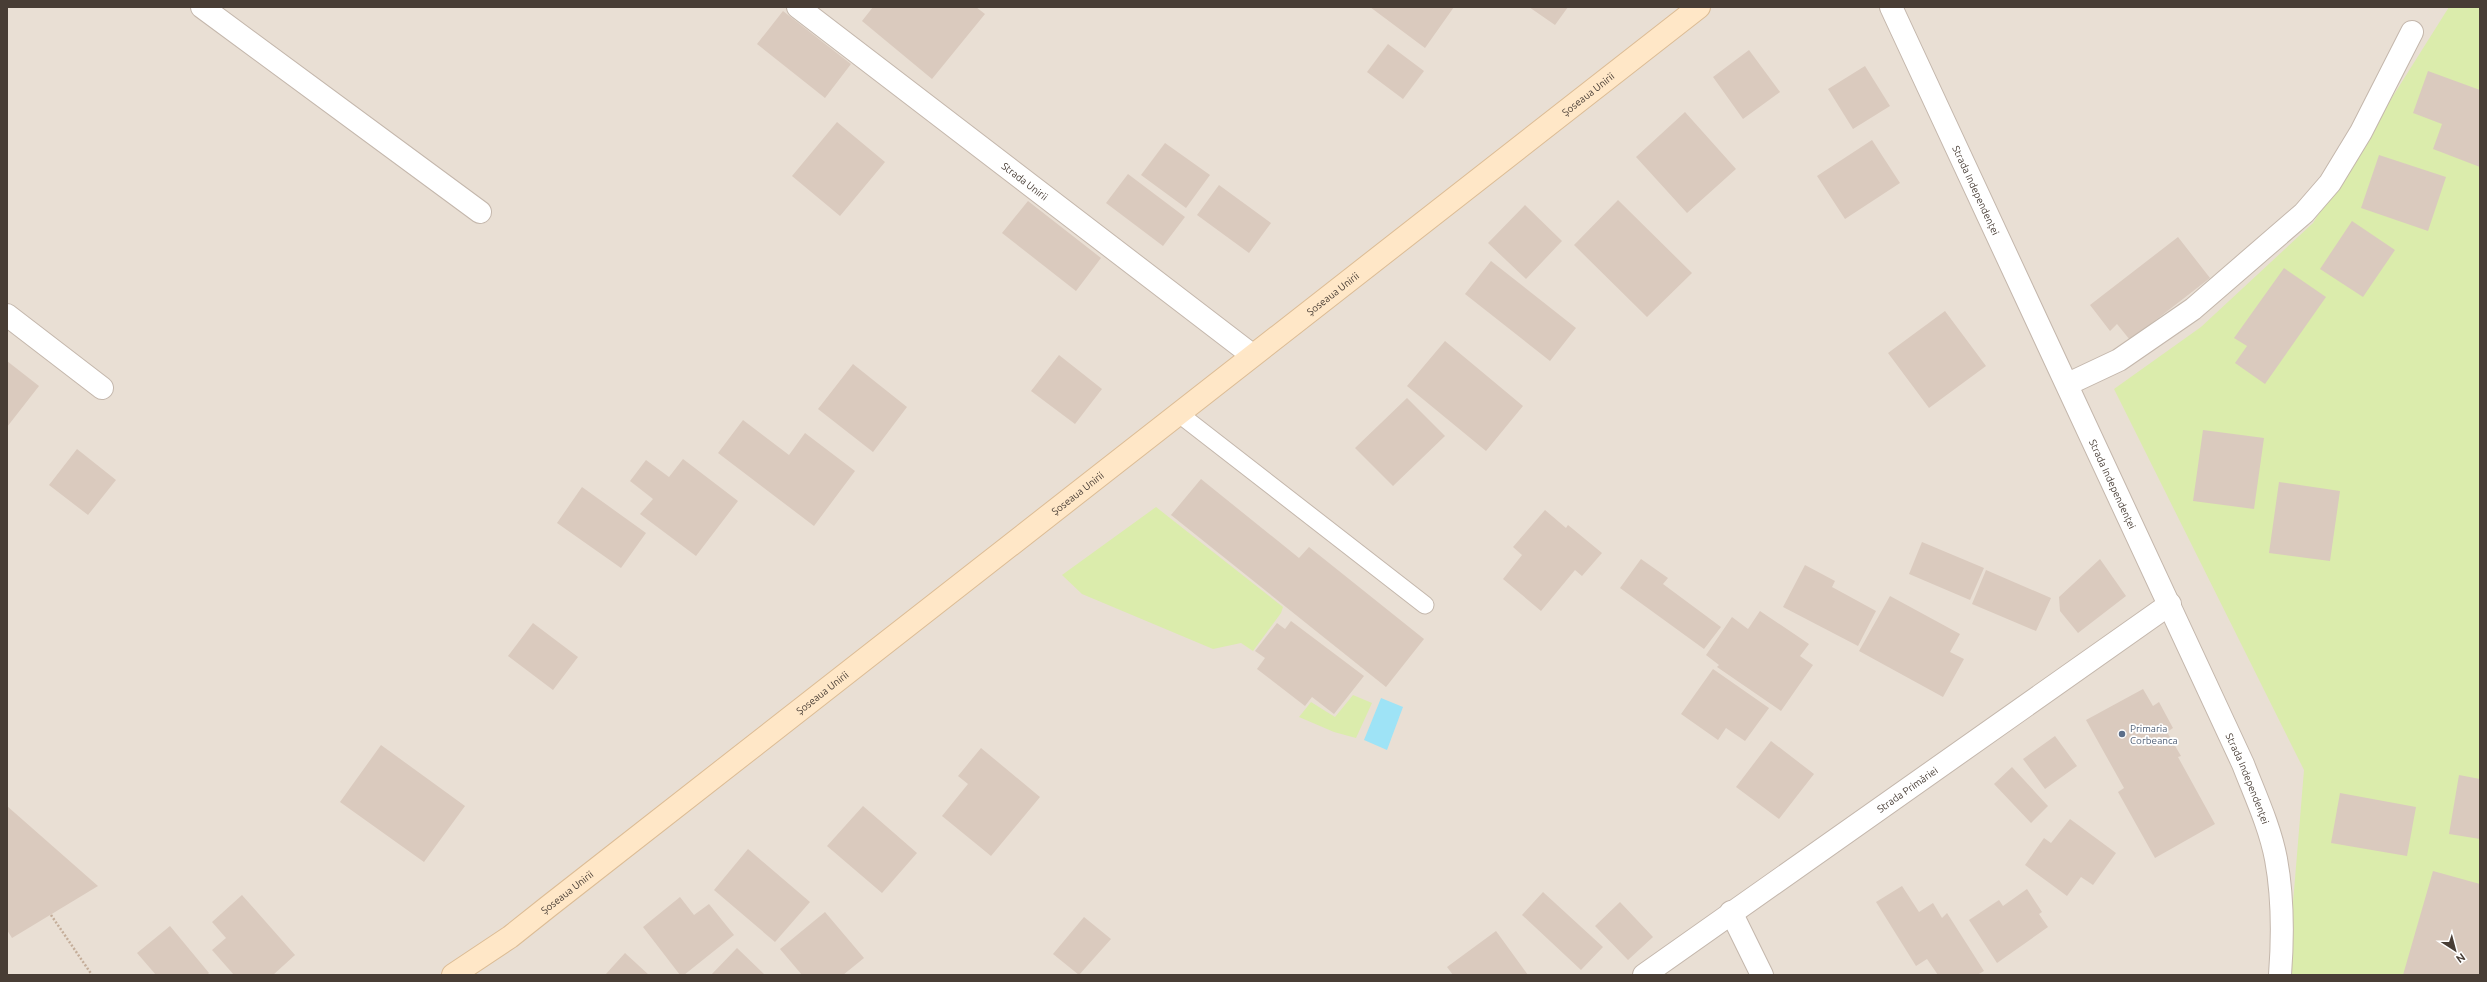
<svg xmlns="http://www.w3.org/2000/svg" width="2487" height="982" viewBox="0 0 2487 982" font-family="Ubuntu,sans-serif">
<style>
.residential{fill:#e9dfd4}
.green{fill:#dbecac}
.water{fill:#9ee3f6}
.building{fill:#dacabe}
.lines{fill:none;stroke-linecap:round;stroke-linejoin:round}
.service-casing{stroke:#c4b7ac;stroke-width:19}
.minor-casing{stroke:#c4b7ac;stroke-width:24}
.secondary-casing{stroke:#dcbc95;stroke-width:24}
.path{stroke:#c4ad99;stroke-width:2.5;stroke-dasharray:2 2;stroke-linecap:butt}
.service{stroke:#fff;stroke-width:17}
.minor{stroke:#fff;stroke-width:22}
.secondary{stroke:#ffe7c7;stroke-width:22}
.service-dot{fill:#5c6f8a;stroke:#fff;stroke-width:1.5}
.labels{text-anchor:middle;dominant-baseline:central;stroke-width:3.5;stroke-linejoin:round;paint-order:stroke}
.street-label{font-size:10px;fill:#483d35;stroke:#fff}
.service-label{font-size:10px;fill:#4e5e75;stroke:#fff;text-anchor:start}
</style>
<rect width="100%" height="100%" fill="#f5eee7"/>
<path class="residential" d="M7 7H2480V975H7Z"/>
<path class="green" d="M2449 7H2480V975H2287L2304 770 2114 389 2201 327 2313 223Z
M1156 507 1283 607 1281 613 1253 651 1241 643 1213 649 1082 594 1062 575Z
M1353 695 1372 703 1356 738 1334 732 1299 717 1311 702 1335 717Z"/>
<path class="water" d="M1381 698 1403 707 1387 750 1364 740Z"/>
<path class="building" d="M873 7H976L985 14 932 79 862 21Z
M1370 7H1454L1425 48Z
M1529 7H1568L1555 25Z
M783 11 851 64 825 98 757 44Z
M1388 44 1424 71 1403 99 1367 72Z
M1749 50 1780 92 1743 119 1713 77Z
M1865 66 1890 106 1853 129 1828 89Z
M2428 71 2480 90V167L2433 149 2442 124 2413 113Z
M1685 112 1736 169 1687 213 1636 157Z
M837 122 885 162 840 216 792 176Z
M1872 140 1900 183 1845 219 1817 176Z
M1165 143 1210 175 1186 208 1141 175Z
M2379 155 2446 177 2428 231 2361 208Z
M1128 174 1185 217 1163 246 1106 203Z
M1219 185 1271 223 1249 253 1197 215Z
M1618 200 1692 273 1647 317 1574 245Z
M1028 201 1101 258 1076 291 1002 233Z
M1525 205 1562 241 1526 279 1488 243Z
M2352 221 2395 250 2363 297 2320 269Z
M2178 237 2210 278 2130 340 2117 324 2110 331 2090 305Z
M1491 261 1576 328 1550 361 1465 294Z
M2284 268 2326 297 2265 384 2235 363 2247 346 2234 338Z
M1945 311 1986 366 1929 408 1888 353Z
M1445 341 1523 406 1486 451 1407 386Z
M1059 355 1102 389 1075 424 1031 391Z
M7 361 39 386 7 427Z
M853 364 907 407 873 452 818 409Z
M1407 398 1445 436 1393 486 1355 448Z
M743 420 789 455 805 433 855 471 814 526 718 453Z
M2203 430 2264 438 2254 509 2193 501Z
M77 449 116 480 88 515 49 485Z
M683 459 738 501 696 556 640 514 653 499 630 481 646 460 669 477Z
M1201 479 1299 558 1309 547 1424 639 1386 687 1171 515Z
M2279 482 2340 491 2330 561 2269 553Z
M582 487 646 533 621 568 557 523Z
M1545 510 1566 528 1568 525 1602 553 1582 576 1575 570 1541 611 1503 579 1522 555 1513 547Z
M1922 542 1984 568 1970 600 1909 574Z
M1641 559 1668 578 1663 584 1721 627 1704 649 1620 588Z
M2100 559 2126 596 2078 633 2060 611 2059 597Z
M1805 565 1835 581 1832 587 1876 611 1858 646 1783 607Z
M1986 570 2051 598 2036 631 1972 604Z
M1890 596 1960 634 1950 652 1964 659 1943 697 1859 651Z
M1760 611 1809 644 1800 656 1813 665 1781 711 1717 667 1719 665 1706 655 1732 617 1748 629Z
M1291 621 1364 676 1334 714 1312 697 1305 706 1257 669 1265 658 1255 651 1277 623 1285 629Z
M533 623 578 657 553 690 508 656Z
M1713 669 1769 708 1745 741 1726 728 1718 740 1681 714Z
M2143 689 2153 706 2159 702 2173 728 2167 732 2181 756 2178 757 2215 824 2155 858 2118 792 2124 788 2086 720Z
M2055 736 2077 766 2045 789 2023 759Z
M1771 741 1814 774 1779 819 1736 787Z
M381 745 465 806 424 862 340 802Z
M981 748 1040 797 991 856 942 816 968 784 958 776Z
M2012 767 2048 806 2031 823 1994 784Z
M2459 775 2480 779V839L2449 834Z
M2340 793 2416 807 2407 856 2331 843Z
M7 806 98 886 12 938 7 930Z
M863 806 917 853 882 893 827 846Z
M2070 819 2116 853 2093 885 2081 877 2067 896 2025 865 2044 838 2051 843Z
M748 849 810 902 775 942 714 890Z
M2433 871 2480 884V975H2403Z
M1902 886 1919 912 1933 903 1942 918 1947 913 1984 971 1977 975H1938L1927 959 1916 966 1876 902Z
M2027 889 2042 912 2039 914 2048 927 1997 963 1969 920 1999 900 2003 906Z
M1543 892 1603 947 1581 970 1522 915Z
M242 895 295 955 273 975H234L212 950 226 938 212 922Z
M680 897 694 915 709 904 734 935 684 975H680L643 927Z
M1620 902 1653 937 1628 960 1595 926Z
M825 912 864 958 843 975H802L780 949Z
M1084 917 1111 939 1079 975 1053 954Z
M170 926 209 973 207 975H156L137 953Z
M1496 931 1528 975H1453L1447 967Z
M737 948 765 975H711Z
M625 953 649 975H605Z"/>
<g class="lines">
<g class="service-casing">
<path id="service" d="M1178 413 1425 605"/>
</g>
<g class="minor-casing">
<g id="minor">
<path d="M202 7 480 212"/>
<path id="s1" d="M798 7 1252 355"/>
<path id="s2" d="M1891 7 2243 764C2255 795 2270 827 2276 859 2283 897 2283 936 2280 975"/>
<path d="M7 315 102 388"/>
<path d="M2068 384 2119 360 2193 309 2304 213 2330 183 2361 132 2412 32"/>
<path d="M1731 912 1762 975"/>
<path id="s3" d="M1644 975 2170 604"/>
</g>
</g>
<g class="secondary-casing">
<g id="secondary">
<path id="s4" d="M453 975 510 937 549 906 1699 7"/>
</g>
</g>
<path class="path" d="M51 915 92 975"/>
<use href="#service" class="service"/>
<use href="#minor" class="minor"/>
<use href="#secondary" class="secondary"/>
</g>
<circle class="service-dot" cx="2122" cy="734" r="4"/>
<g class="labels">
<g class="street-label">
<text stroke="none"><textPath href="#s4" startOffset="1437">Șoseaua Unirii</textPath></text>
<text stroke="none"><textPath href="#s1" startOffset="286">Strada Unirii</textPath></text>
<text stroke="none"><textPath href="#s2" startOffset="202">Strada Independenței</textPath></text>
<text stroke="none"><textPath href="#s4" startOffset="1113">Șoseaua Unirii</textPath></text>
<text stroke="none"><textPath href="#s2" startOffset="526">Strada Independenței</textPath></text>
<text stroke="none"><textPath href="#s4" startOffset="789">Șoseaua Unirii</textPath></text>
<text stroke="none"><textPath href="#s4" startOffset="465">Șoseaua Unirii</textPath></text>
<text stroke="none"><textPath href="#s2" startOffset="850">Strada Independenței</textPath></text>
<text stroke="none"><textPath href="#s3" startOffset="322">Strada Primăriei</textPath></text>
<text stroke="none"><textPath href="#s4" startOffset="141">Șoseaua Unirii</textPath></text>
</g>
<g class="service-label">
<text x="2130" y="728">Primaria<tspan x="2130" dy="12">Corbeanca</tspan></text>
</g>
</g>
<rect width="2487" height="982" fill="none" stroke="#483d35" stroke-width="16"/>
<g transform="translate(2455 950) rotate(144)" stroke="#ffffff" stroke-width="3" paint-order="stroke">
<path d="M0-3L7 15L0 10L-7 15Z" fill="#483d35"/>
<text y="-6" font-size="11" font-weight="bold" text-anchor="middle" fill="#483d35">N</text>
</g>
</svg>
